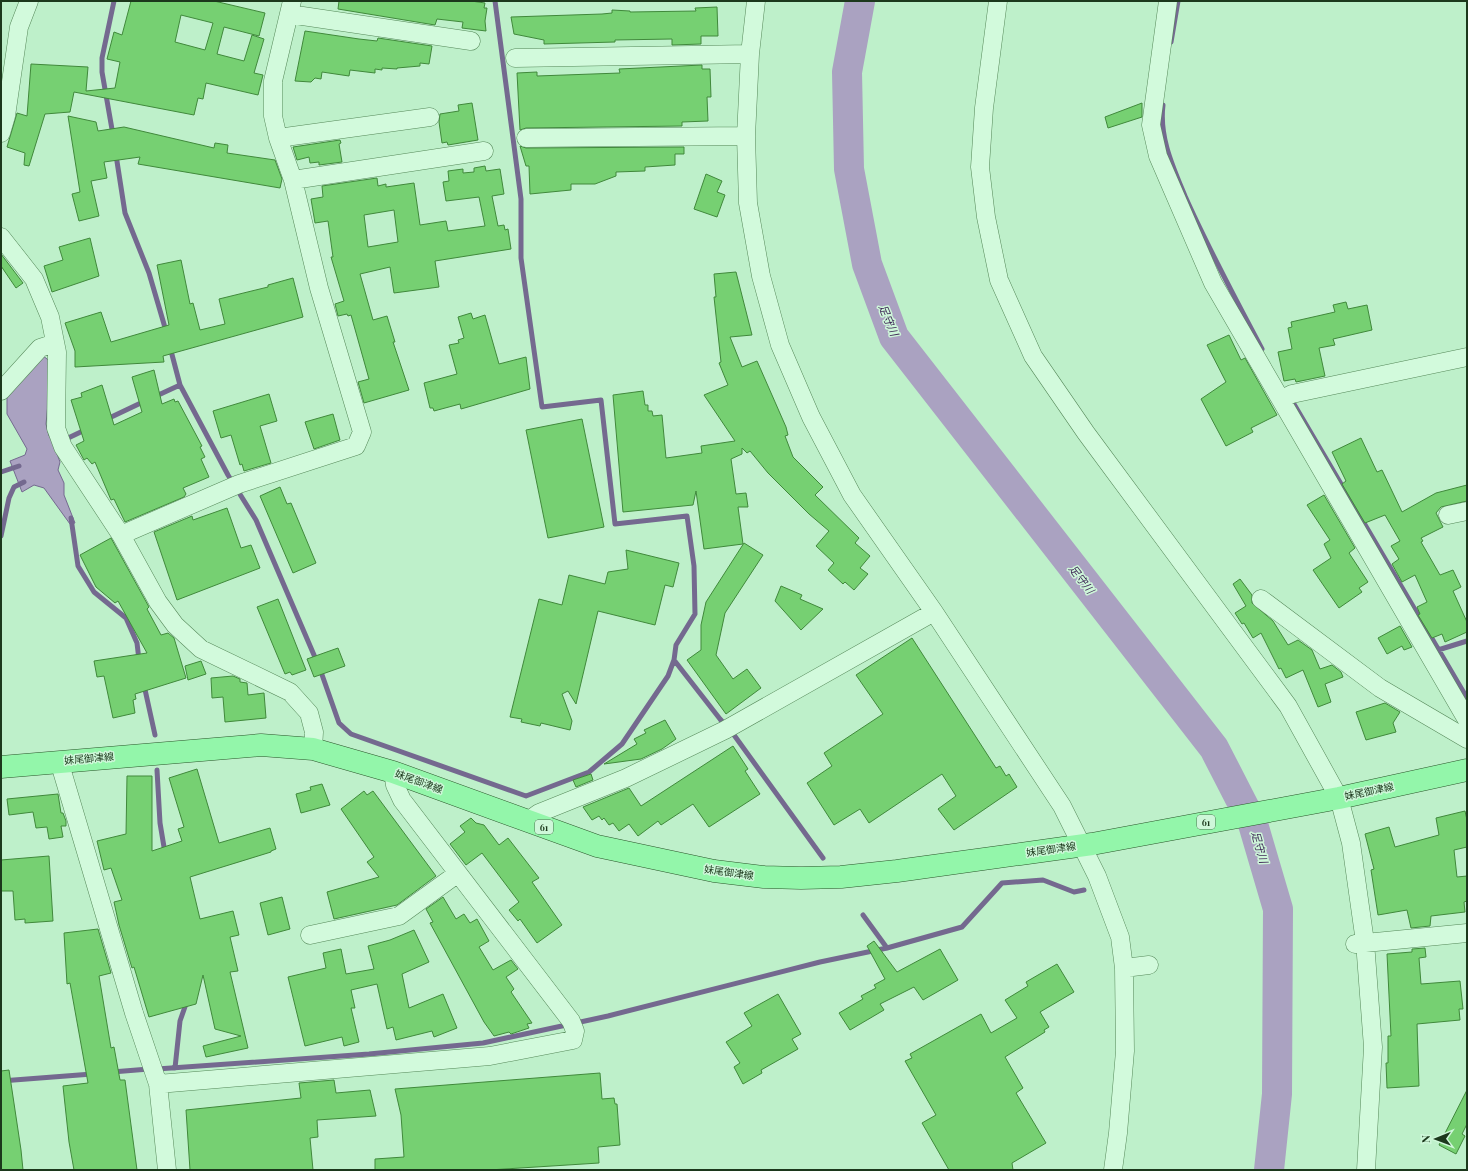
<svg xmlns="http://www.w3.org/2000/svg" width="1468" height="1171" viewBox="0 0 1468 1171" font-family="'Playfair Display','Noto Sans JP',serif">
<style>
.water{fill:#aaa2c1;stroke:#74698f}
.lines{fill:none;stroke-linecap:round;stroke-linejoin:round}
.stream{stroke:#74698f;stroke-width:5}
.river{stroke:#aaa2c1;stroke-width:30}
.building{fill:#76d072;stroke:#40893b;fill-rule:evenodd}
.street-casing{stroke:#56895a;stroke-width:19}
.primary-casing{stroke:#2b562b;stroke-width:23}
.street{stroke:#d2fadc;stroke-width:18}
.primary{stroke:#93f6aa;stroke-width:22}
.labels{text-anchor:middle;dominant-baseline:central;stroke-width:3;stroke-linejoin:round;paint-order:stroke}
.shield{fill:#cef7d9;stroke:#517155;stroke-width:1}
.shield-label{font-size:9px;font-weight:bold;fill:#1c381c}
.street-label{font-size:10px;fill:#1c381c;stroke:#cef7d9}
.water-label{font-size:11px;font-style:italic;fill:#402a58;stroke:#cef7d9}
</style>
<rect width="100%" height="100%" fill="#bef0ca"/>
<path class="water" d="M42 355 52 363 46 424 49 436 57 445 56 451 60 462 58 470 64 483V495L75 523 70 524 44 488 34 485 22 492 10 461 25 455 27 449 7 414V396Z"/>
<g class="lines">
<path class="stream" d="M1171 42 1178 1
M1163 105C1159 137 1173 167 1185 196 1208 248 1235 298 1262 349
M113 135 102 72V58L114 1
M116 155 125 213 149 273 166 331
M180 385 228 475 256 520 317 662
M154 397 180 385 170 347
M1291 399 1467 698
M105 420 145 401
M64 440 87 429
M1 472 19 466
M71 518 78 566 94 592 126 618 137 643 139 660
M1 536 9 498 14 487 24 482
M1438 650 1467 641
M674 660 720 719 734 735 823 858
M320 669 339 723 351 734 526 796 589 772 622 744 668 676 674 660 676 645 695 614 694 566 687 516 615 524 601 400 542 407 521 258V199L495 1
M144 685 155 735
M157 770 160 823 165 853
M863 915 887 948
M175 1068 180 1021 187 1001
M157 1069 369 1054 483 1043 608 1016 820 962 887 948 962 927 1002 883 1043 880 1074 892 1084 890
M112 1072 149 1069
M1 1081 92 1074"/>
<path class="river" d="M860 1 847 72 849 169 867 264 894 337 1214 748 1253 824 1278 909 1277 1094 1269 1170"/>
</g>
<path class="building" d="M131 1H214L265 13 259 36 224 27 217 54 244 61 252 35 264 39 254 73 263 75 258 95 206 83 203 99 198 98 194 115 74 92 70 112 45 114 29 166 24 165 25 153 7 147 17 113 27 116 31 64 88 67 86 91 115 88 120 62 107 59 114 32 122 35ZM181 15 213 23 205 50 175 42Z
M339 1H471L485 3 484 8H487L485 21 486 31 462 28 463 22 437 19 435 25 338 9Z
M717 7 718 36H701V44L672 45V39L615 40V42L544 44V40L514 34 511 17 602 14 612 13V10L630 11V12L696 11 695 8Z
M305 31 359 39 377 41 378 38 432 46 429 64 420 63V66L397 68V69L382 68V70L375 69V73L350 70 349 76 322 72 321 79 315 78 311 82 295 81Z
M702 65V69H710L711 97H707L708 121 682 122V126L526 128 520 130 517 73 537 72V76L620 73 619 69Z
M472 103 478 140 448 145 447 142 442 143 439 122 440 114 459 111 458 105Z
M1142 103V117L1108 128 1105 117Z
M68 116 96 122 98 131 124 127 214 148 215 143 228 145 227 153 275 160 282 179 280 188 138 164 140 157 104 162 107 178 91 181 99 216 79 221 72 194 80 192Z
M340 140 341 143 339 144 342 162 319 165V162L310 163 309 157 297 160 293 147Z
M520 146 526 148 684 147V154H675V165L645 167V171L616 172V176L595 184H571V190L530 194 529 166H526Z
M485 166 486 171 500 169 504 194 492 196 498 226 504 225 505 230 508 229 511 249 435 261 439 287 394 293 390 267 360 274 373 320 387 316 395 342H393L409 390 364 403 358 382 369 379 351 315 348 316 347 314 338 316 335 304 344 301 331 257H333L328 221 315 223 311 199 323 197 322 186 377 178 378 186 386 184V187L414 183 420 225 446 221 448 231 485 226 479 197 446 201 443 182 449 181 448 171 463 169V173L474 172V168ZM394 210 398 242 368 247 364 215Z
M706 174 722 181 717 192 725 195 717 217 694 209Z
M90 238 99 276 52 292 44 266 63 260 59 247Z
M1 254 23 283 16 288 1 266Z
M181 260 190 304 193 303 200 330 225 324 219 299 268 287V285L293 278 303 317 163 356 164 362 75 367V351L65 323 101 312 111 342 169 325 157 265Z
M736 272 752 335 730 337 742 367 757 361 786 427 788 435 785 436 793 457 823 487 815 495 859 538 855 543 870 556 860 568 868 574 854 590 845 582 843 584 828 570 834 563 816 546 829 531 809 514 768 473 750 451 747 453 742 448V454L731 459 736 494 746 493 748 507H738L743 544 704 549 696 491 693 505 623 512 613 395 643 391 645 405H648V411H652L653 416 662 415 666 458 702 453 701 446 735 441 704 395 728 385 719 363 721 362 714 297H716L714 274Z
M1346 302 1348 309 1367 305 1372 330 1333 339 1335 345 1319 348 1325 376 1296 382 1295 379 1284 381 1278 352 1292 349 1288 328 1292 327 1291 322 1335 312 1333 305Z
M471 313 473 319 485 315 499 364 526 357 530 389 461 409 460 404 434 411 433 408H430L424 383 457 374 449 345 459 343 458 340 464 338 458 317Z
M1229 335 1241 360 1245 358 1277 415 1251 428 1253 432 1226 446 1201 399 1226 382 1207 345Z
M154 370 162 404 174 399 175 402 178 401 202 446 200 447 205 457 201 459 209 477 183 488 186 494 184 497 125 522 114 499 111 500 95 462 92 464 87 458 84 460 76 445 84 441 71 400 82 397 81 393 102 385 114 425 142 412 132 377Z
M269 394 277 421 260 426 271 463 244 471 242 464 240 465 231 435 221 438 213 411Z
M333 414 340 440 314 449 305 422Z
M582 419 604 527 548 538 526 430Z
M1361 438 1377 472 1382 470 1402 512 1436 493 1467 485V501L1441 507 1436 513 1443 527 1421 538 1423 541 1421 542 1440 575 1453 570 1461 587 1453 591 1467 622V632L1445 642 1442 634 1432 638 1418 615 1420 614 1417 607 1427 602 1415 575 1402 582 1392 564 1399 559 1391 546 1400 541 1385 515 1365 523 1342 484 1346 481 1332 452Z
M280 487 287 504 291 503 316 563 293 573 260 496Z
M1324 495 1355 548 1349 553 1368 582 1359 588 1362 592 1339 608 1313 570 1331 558 1324 544 1330 540 1307 505Z
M227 508 241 548 251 545 260 568 177 600 154 532 192 516 193 520Z
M111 538 149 607 147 609 161 635 168 633 174 638 186 678 135 694 136 699 133 700 135 713 113 718 104 676 97 677 94 661 147 653 118 601 115 603 96 587 80 555Z
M744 543 763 555 725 613 716 655 733 679 747 669 761 688 726 714 687 660 701 650V625L706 602Z
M626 550 679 563 673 587 665 585 655 625 598 611 576 704 568 691 562 694 572 721 570 730 541 723 540 726 521 722 522 719 510 717 539 599 562 605 569 575 605 584 608 572 628 569Z
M1240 579 1252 595V603L1273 621 1288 645 1298 640 1312 650 1320 669 1332 665 1341 672 1343 677 1325 684 1331 702 1318 707 1303 670 1286 678 1281 668 1279 669 1261 633 1253 638 1244 623 1242 624 1235 613 1246 606 1233 584Z
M781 586 802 595 800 599 823 609 801 630 775 601Z
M278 599 306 670 292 675 290 672 285 674 257 607Z
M1400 626 1412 647 1404 650 1402 646 1387 654 1378 638Z
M912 638 996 768 1000 766 1006 776 1009 774 1017 787 954 830 938 809 956 796 942 774 869 823 860 809 834 825 807 783 832 766 824 753 883 714 856 675Z
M338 648 345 666 314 677 307 659Z
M201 661 206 674 188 680 185 666Z
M233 676 240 679V682L247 683 248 695 264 693 266 718 225 722 223 697 212 698 211 678Z
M1385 703 1400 712 1393 723 1396 732 1366 740 1356 712Z
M665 720 676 739 662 749 641 759 604 764 637 744 634 739 646 733 644 730Z
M733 746 748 769 745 771 760 794 709 827 693 804 661 825 658 821 638 836 629 824 619 831 613 823 609 825 604 818 602 820 599 816 592 820 583 807 629 788 641 806Z
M197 769 219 843 270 828 276 849 271 851V852L190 877 200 919 233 911 239 935 230 937 238 971 230 972 248 1048 206 1057 203 1046 241 1036 215 1029 203 975 196 1004 149 1017 134 967 132 968 119 925 114 902 122 900 111 868 104 870 97 841 126 834 127 776H152V851L182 841 178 829 184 827 169 778Z
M591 774 593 780 576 787 573 780Z
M322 784 330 805 301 813 296 794 311 790 310 787Z
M364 791 367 795 373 791 436 876 397 905 334 919 327 892 379 877 367 862 374 857 341 809Z
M58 794 61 813H63L66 821V826H61L63 837 49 839 47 827 36 828 33 812 9 815 7 799Z
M1465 811 1467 820V847L1454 850 1457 877 1467 876V901L1464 902 1465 912 1431 916 1430 926 1411 928 1407 910 1378 915 1371 870 1374 869 1365 834 1389 827 1395 847 1439 835 1436 818Z
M471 818 476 823 484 825 499 845 508 838 539 878 532 882 562 925 537 943 520 919 518 921 509 910 519 902 482 853 466 865 450 844 465 832 460 826Z
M49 856 53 921 25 923V919L15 920 13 891H1V860Z
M282 897 290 929 268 935 260 903Z
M443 897 456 919 464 914 470 923 477 919 489 941 479 947 493 970 511 960 518 969 506 977 514 989 511 992 532 1023 527 1024 529 1028 511 1034 509 1032 494 1036 484 1022 430 923 433 922 426 909Z
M98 929 111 973 99 976 111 1048 114 1047 120 1080H125L137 1170H74L69 1142 63 1086 88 1083 70 983 67 984 64 933Z
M414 930 429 962 402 974 409 1008 443 994 457 1028 434 1037 432 1031 396 1040 393 1027 387 1029 377 984 351 990 355 1008H351L359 1042 344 1046 342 1037 305 1046 288 977 326 968 323 953 341 949 346 974 374 969 368 946 390 940Z
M874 941 897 972 940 949 958 980 923 1000 914 987 880 1004 884 1010 850 1030 839 1013 863 999 861 996 876 988 874 985 885 979 867 946Z
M1425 948 1426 957 1419 958 1421 984 1460 981 1463 1009H1459L1460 1020 1417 1024 1419 1086 1387 1088 1386 1063H1388V1036H1391L1387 954 1412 952V949Z
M1057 964 1074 992 1040 1012 1049 1027 1044 1030 1045 1032 1005 1057 1023 1088 1016 1093 1046 1143 1012 1163 1013 1170H949L922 1123 936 1115 905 1061 912 1058 910 1054 981 1014 991 1033 1017 1018 1005 1000 1028 986 1026 982Z
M778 994 801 1034 792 1039 798 1049 761 1070 762 1073 743 1084 734 1067 740 1063 726 1042 752 1026 744 1013Z
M9 1070 21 1150 23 1170H1V1071Z
M600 1073 602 1099 614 1098 615 1104H617L620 1145 598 1147 599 1163 489 1170H375V1159L404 1157 401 1115 395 1089Z
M334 1080 336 1093 370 1090 376 1116 317 1120 318 1137 310 1138 313 1170H190L186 1110 301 1098 299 1083Z
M1467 1090V1124L1462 1134 1465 1136 1456 1154 1439 1145Z"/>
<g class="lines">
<g class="street-casing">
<path id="street" d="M756 1 750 54 746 136 748 203 761 276 780 345 811 417 852 495 934 612 1062 806 1097 876 1120 937 1124 968 1125 1051 1118 1133 1113 1170
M998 1 984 108 980 167 986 217 999 280 1033 356 1086 433 1288 706 1339 798 1351 843 1365 942 1373 1047 1366 1170
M1168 1 1151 125 1158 156 1213 283 1467 720
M289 14 471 41
M515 58 750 54
M1 133 6 116 19 27 29 1
M278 138 273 116V81L292 1
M526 138 746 136
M293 180 484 151
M1 237 34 279 50 317 57 352 56 428 63 447 121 535 158 602 175 625 201 649 290 692 309 713 314 732 313 749
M1 391 40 348 55 343
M1282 399 1292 394 1467 357
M1448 515 1467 511
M121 535 239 484 356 446 362 432 319 288 293 180 278 138 430 117
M1261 599 1380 688 1467 739
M59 761 134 1013 158 1084 167 1170
M528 821 539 813 626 778 725 730 934 612
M310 935 399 916 457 874
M1355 944 1467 933
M1124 968 1149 965
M158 1084 490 1056 573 1040 575 1031 571 1021 402 800 395 785 393 772"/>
</g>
<g class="primary-casing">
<path id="primary" d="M1 767 261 745 313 749 393 772 597 846 714 871 764 877 801 878 841 877 897 871 1092 844 1339 798 1467 770"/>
</g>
<use href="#street" class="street"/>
<use href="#primary" class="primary"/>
</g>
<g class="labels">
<g class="shield">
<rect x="1197" y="815" width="18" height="14" rx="3"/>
<rect x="535" y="820" width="18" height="14" rx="3"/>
</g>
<g class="shield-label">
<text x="1206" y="822">61</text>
<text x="544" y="827">61</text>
</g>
<g class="street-label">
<text transform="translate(89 758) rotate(-5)">妹尾御津線</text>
<text transform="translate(419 781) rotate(20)">妹尾御津線</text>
<text transform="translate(1369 791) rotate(-12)">妹尾御津線</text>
<text transform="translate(1051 849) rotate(-8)">妹尾御津線</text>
<text transform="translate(729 872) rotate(8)">妹尾御津線</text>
</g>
<g class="water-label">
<text transform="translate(889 320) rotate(67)">足守川</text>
<text transform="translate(1082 579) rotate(52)">足守川</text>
<text transform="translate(1260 847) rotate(74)">足守川</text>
</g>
</g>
<rect width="1468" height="1171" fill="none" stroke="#1c381c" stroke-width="4"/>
<g transform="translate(1436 1139) rotate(269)" stroke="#cef7d9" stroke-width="3" paint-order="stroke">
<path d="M0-3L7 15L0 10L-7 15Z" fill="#1c381c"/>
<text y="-6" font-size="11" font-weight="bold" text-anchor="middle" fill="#1c381c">N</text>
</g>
</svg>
